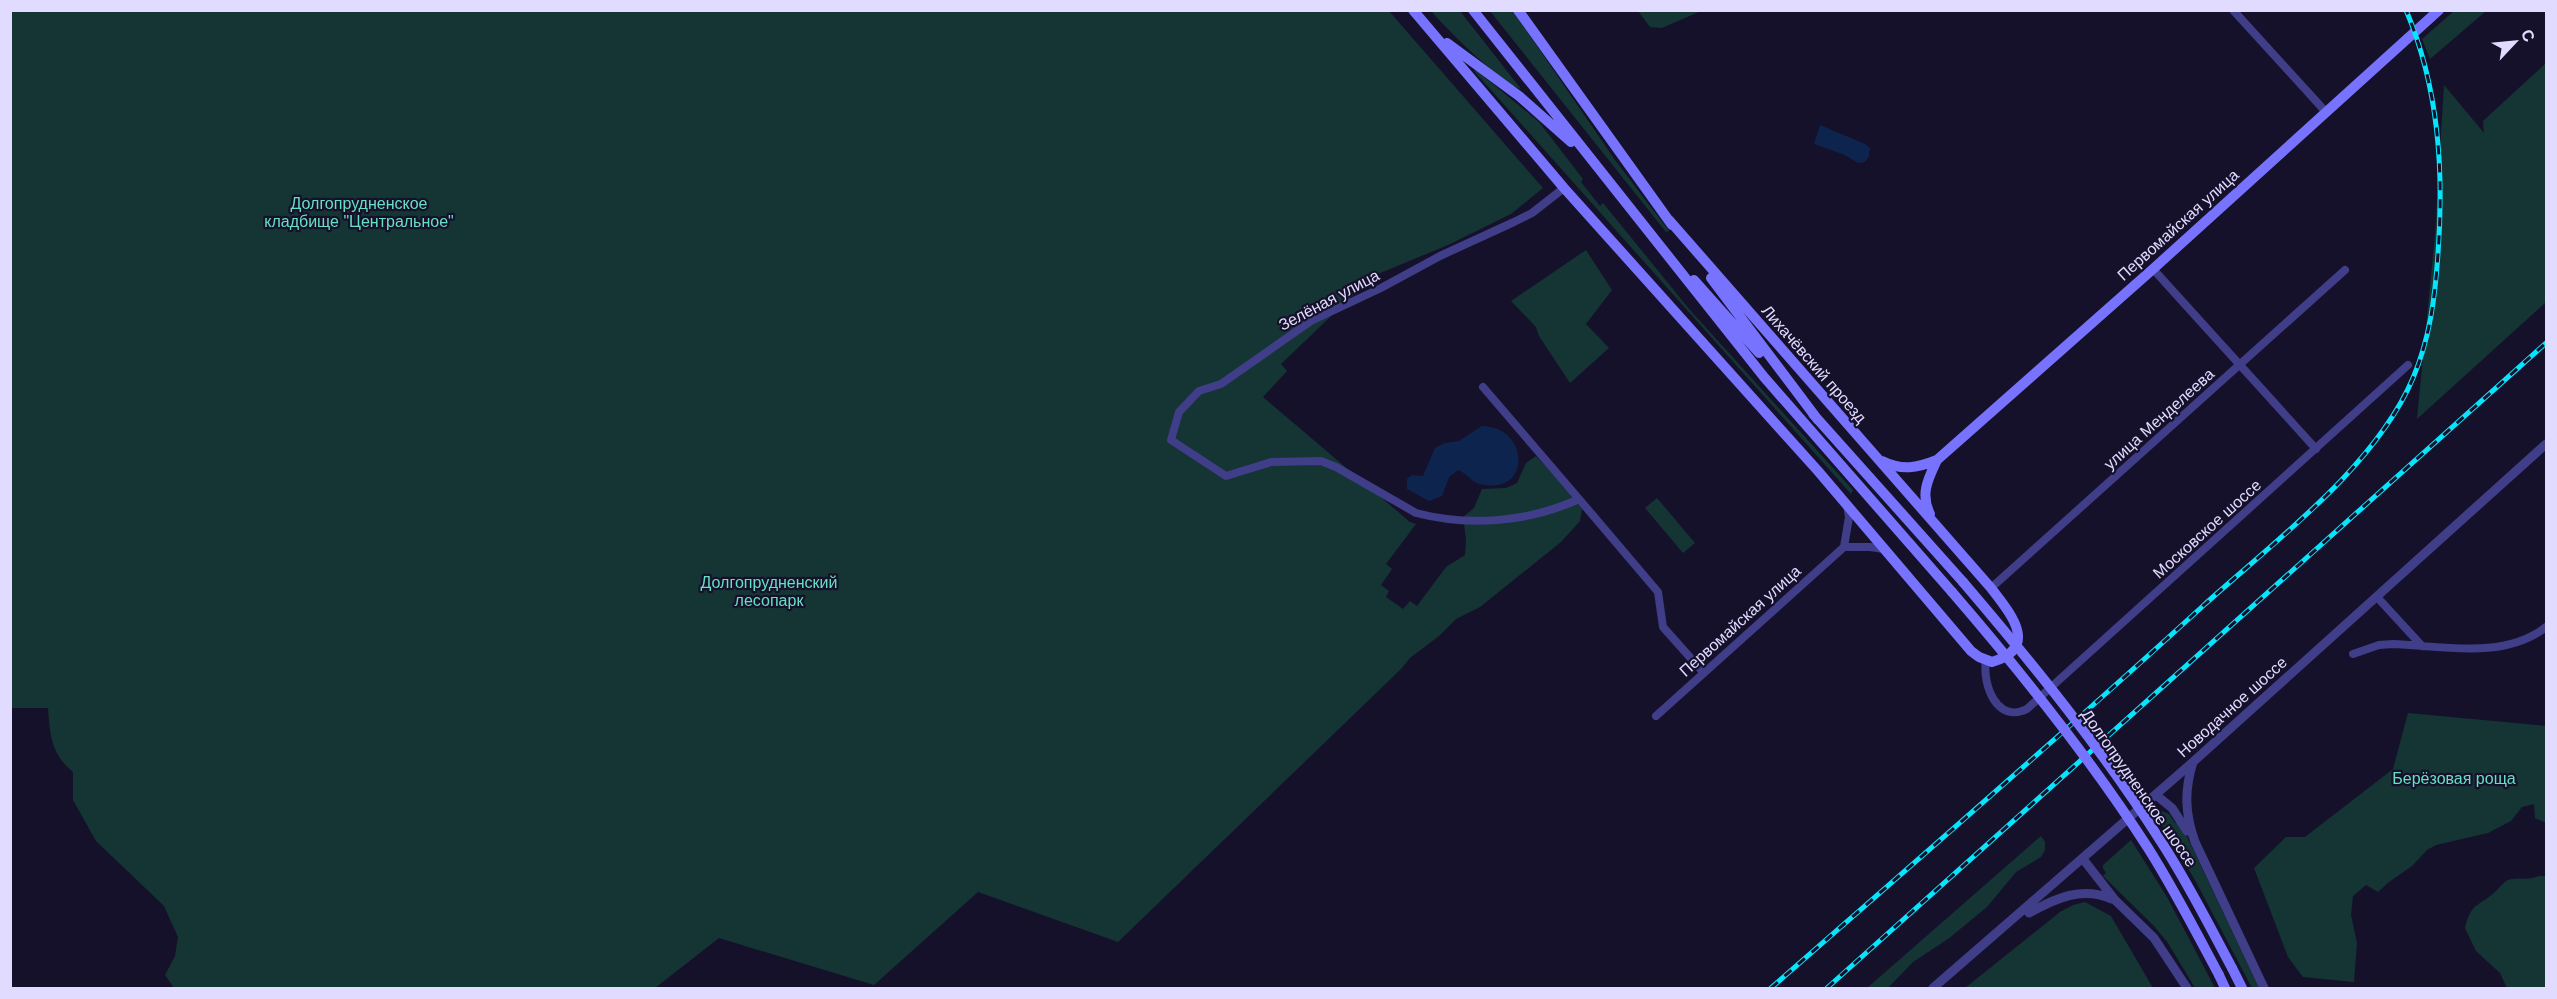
<svg xmlns="http://www.w3.org/2000/svg" width="2557" height="999" viewBox="0 0 2557 999" font-family="Helvetica,sans-serif">
<style>
.green{fill:#143534}
.water{fill:#0d254e}
.lines{fill:none;stroke-linecap:round;stroke-linejoin:round}
.minor{stroke:#403d89;stroke-width:8}
.tertiary{stroke:#403d89;stroke-width:9}
.secondary{stroke:#7773fe;stroke-width:10}
.rail-casing{stroke:#09e4fd;stroke-width:5}
.rail{stroke:#16112b;stroke-width:3;stroke-dasharray:9;stroke-linecap:butt}
.secondary-bridge{stroke:#7773fe;stroke-width:10}
.labels{text-anchor:middle;dominant-baseline:central;stroke-width:4.5;stroke-linejoin:round;paint-order:stroke}
.park-label{font-size:16px;fill:#66e0c2;stroke:#16112b}
.street-label{font-size:16px;fill:#e0dbff;stroke:#16112b}
</style>
<rect width="100%" height="100%" fill="#16112b"/>
<path class="green" d="M10 11H1389L1543 188 1511 214 1448 245 1373 276 1281 364 1287 371 1263 397 1410 522 1416 524 1386 564 1392 569 1381 585 1389 591 1386 597 1403 609 1410 601 1417 606 1446 567 1465 555 1466 539 1463 517 1474 508 1482 489 1506 488 1517 483 1526 463 1536 456 1571 493 1582 509 1580 521 1561 542 1480 607 1456 619 1439 636 1410 658 1401 669 1118 942 978 892 874 985 719 938 655 988H174L165 975 175 956 178 937 164 906 96 841 73 800V772C51 754 50 734 48 708H11Z
M1431 11H1460L1521 89C1498 81 1448 30 1431 11Z
M1490 11H1513L1615 160 1669 231 1666 232Z
M1638 11H1701L1662 28 1650 27Z
M2454 11H2486L2430 59 2422 39Z
M2546 63V302L2417 419 2435 235 2444 85 2484 133 2483 121Z
M1476 70 1539 122 1583 179 1581 182 1600 206 1603 203 1690 310 1853 490 1851 494 1474 71Z
M1586 250 1612 290 1586 324 1609 348 1570 383 1539 336 1536 327 1511 301Z
M1657 498 1695 543 1683 553 1645 508Z
M2408 713 2546 726V823L2535 818 2534 804 2522 807 2511 821 2488 833 2436 845 2427 850 2412 866 2389 882 2378 892 2366 885 2353 896 2351 915 2357 943 2354 982 2303 977 2288 957 2254 868 2286 837H2305L2393 769Z
M2162 811 2169 814 2175 823 2180 822 2259 988H2252L2195 880 2156 816Z
M2041 836 2045 842V850L2041 857 2016 872 1987 907 1948 939 1913 962 1888 988H1867Z
M2131 840 2167 897 2215 988H2195L2168 943 2154 926 2103 876 2106 873 2103 868V865Z
M2539 876H2546V988H2507L2500 973 2476 951 2465 928C2471 901 2481 906 2497 890 2501 886 2505 880 2512 879 2521 877 2526 881 2539 876Z
M2085 902 2111 916 2153 988H1965L2060 912 2073 905Z"/>
<path class="water" d="M1820 125 1865 144 1870 148 1869 156 1865 162 1858 163 1845 155 1814 144Z
M1482 426C1532 427 1531 500 1477 483 1470 480 1466 473 1458 470L1449 477 1442 496 1429 501 1407 489V479L1412 475 1423 476 1435 448 1445 443 1459 441Z"/>
<g class="lines">
<path class="minor" d="M2233 10 2325 111
M1564 188 1532 213 1514 222 1440 256 1381 288 1311 321 1221 384 1199 391 1179 412 1171 440 1226 476 1271 462 1321 461 1336 467 1416 513C1470 527 1529 522 1579 499L1658 592 1663 627 1704 673
M2153 269 2316 449
M1483 387 1579 499
M1844 547H1870L1884 549
M1991 588 2345 270
M2377 597 2422 646
M2353 654 2379 645 2393 644C2443 646 2504 660 2546 627
M1986 660C1982 685 1997 724 2027 709L2408 365
M1656 716 1844 547 1849 517 1847 505"/>
<path class="tertiary" d="M2193 762C2184 791 2185 814 2195 842L2264 988
M2156 795 2172 808 2187 831
M2083 859 2115 900 2154 938 2187 988
M2029 913C2056 898 2082 886 2112 899
M1933 988 2193 762 2546 444"/>
<path class="secondary" d="M1413 10 1564 188 1818 471 1971 651 1979 657 1992 662C2041 647 2009 612 1991 588L1669 220
M1473 10 1764 377 1952 592
M1518 10 1672 225
M1447 43 1519 96 1571 142
M1711 278 1818 420
M1694 280 1759 353
M1813 414 1963 582
M1882 461C1902 471 1917 468 1937 460L2153 269 2439 10
M1930 514C1920 494 1928 479 1937 460
M2232 968 2242 988
M2219 975 2225 988"/>
<g class="rail-casing">
<path id="rail" d="M1771 988C1916 861 2062 735 2204 605 2275 541 2376 466 2413 378 2430 338 2435 297 2438 254 2444 171 2439 88 2406 10
M1827 988 2546 343"/>
</g>
<use href="#rail" class="rail"/>
<path class="secondary-bridge" d="M1963 582C2033 664 2102 749 2160 840 2187 881 2209 925 2232 968
M1952 592C2022 673 2090 758 2148 848 2174 889 2196 932 2219 975"/>
</g>
<g class="labels">
<g class="park-label">
<text x="359" y="203">Долгопрудненское<tspan x="359" dy="18">кладбище "Центральное"</tspan></text>
<text x="769" y="582">Долгопрудненский<tspan x="769" dy="18">лесопарк</tspan></text>
<text x="2454" y="778">Берёзовая роща</text>
</g>
<g class="street-label">
<text transform="translate(2178 225) rotate(-42)">Первомайская улица</text>
<text transform="translate(1329 300) rotate(-28)">Зелёная улица</text>
<text transform="translate(1814 364) rotate(49)">Лихачёвский проезд</text>
<text transform="translate(2159 419) rotate(-42)">улица Менделеева</text>
<text transform="translate(2207 529) rotate(-42)">Московское шоссе</text>
<text transform="translate(1740 621) rotate(-42)">Первомайская улица</text>
<text transform="translate(2232 707) rotate(-42)">Новодачное шоссе</text>
<text transform="translate(2139 788) rotate(55)">Долгопрудненское шоссе</text>
</g>
</g>
<rect width="2557" height="999" fill="none" stroke="#e0dbff" stroke-width="24"/>
<g transform="translate(2515 42) rotate(64)" stroke="#16112b" stroke-width="4.5" paint-order="stroke">
<path d="M0-4.5L10 22L0 15L-10 22Z" fill="#e0dbff"/>
<text y="-9" font-size="16" font-weight="bold" text-anchor="middle" fill="#e0dbff">С</text>
</g>
</svg>
